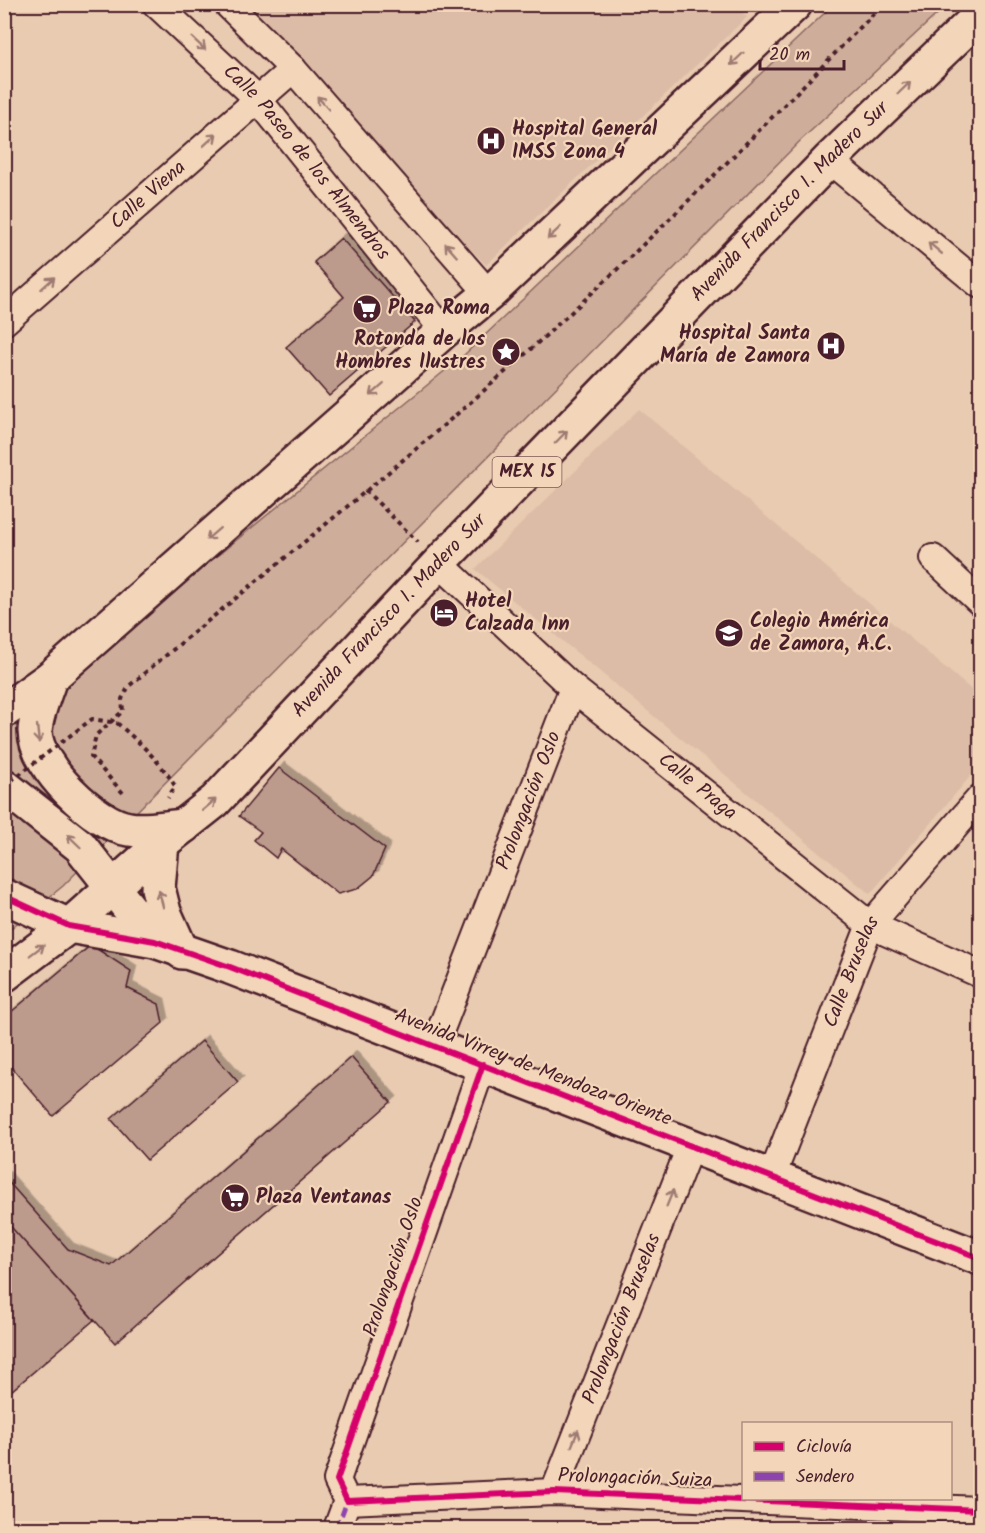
<svg xmlns="http://www.w3.org/2000/svg" width="985" height="1533" viewBox="0 0 985 1533" font-family="Kalam,sans-serif">
<style>
.built{fill:#dcbca6}
.park{fill:#ceae9a;stroke:#8c6662;stroke-width:1.5}
.building{fill:#bc9a8c;stroke:#4a1f2b;stroke-width:1.5;filter:url(#shadow)}
.lines{fill:none;stroke-linecap:round;stroke-linejoin:round}
.street-casing{stroke:#4a1f2b;stroke-width:30}
.secondary-casing{stroke:#4a1f2b;stroke-width:38}
.primary-casing{stroke:#4a1f2b;stroke-width:38}
.path{stroke:#4a1f2b;stroke-width:4;stroke-dasharray:4.5 4.5;stroke-linecap:butt}
.street{stroke:#f3d6b9;stroke-width:26}
.secondary{stroke:#f3d6b9;stroke-width:33}
.primary{stroke:#f3d6b9;stroke-width:33}
.path-bridge{stroke:#4a1f2b;stroke-width:4;stroke-dasharray:4.5 4.5;stroke-linecap:butt}
.quiet{stroke:#8e44ad;stroke-width:4.5;stroke-dasharray:9 4.5;stroke-linecap:butt}
.cycleway-casing{stroke:#f3d6b9;stroke-width:10}
.cycleway{stroke:#d6006c;stroke-width:6}
.oneway{stroke:#9e7a72}
.labels{text-anchor:middle;dominant-baseline:central;stroke-width:4.5;stroke-linejoin:round;paint-order:stroke}
.shield{fill:#f3d6b9;stroke:#7d5656;stroke-width:1.5}
.shield-label{font-size:18px;font-weight:bold;fill:#4a1f2b}
.poi-label{font-size:20px;font-weight:bold;fill:#4a1f2b;stroke:#f3d6b9;text-anchor:start}
.street-label{font-size:20px;fill:#4a1f2b;stroke:#f3d6b9}
</style>
<defs>
<filter id="shadow"><feDropShadow dx="5.5" dy="-5.5" stdDeviation="0" flood-color="#0004"/></filter>
</defs>
<rect width="100%" height="100%" fill="#e9cbb1"/>
<filter id="ink" filterUnits="userSpaceOnUse"><feTurbulence type="fractalNoise" baseFrequency=".0167" numOctaves="2"/><feDisplacementMap in="SourceGraphic" scale="12" xChannelSelector="R" yChannelSelector="G"/><feConvolveMatrix kernelMatrix="1 2 1 2 8 2 1 2 1" color-interpolation-filters="sRGB"/></filter>
<g filter="url(#ink)">
<path class="built" d="M734 4 747 17 486 265 235 5Z
M639 409 980 697V765L870 894 475 569Z"/>
<path class="park" d="M833 5H947L801 140 63 886 5 933V728L463 356Z"/>
<path class="building" d="M341 238 415 322 329 396 286 347 344 297 314 262Z
M279 768 385 849 373 876 357 889 338 894 281 849 276 858 254 840 261 832 239 816Z
M91 945 131 971 127 988 159 1004 163 1023 53 1116 4 1059V1018Z
M202 1041 238 1082 147 1160 111 1119Z
M351 1057 391 1102 115 1343 4 1219V1177L68 1249 111 1266Z
M4 1219 94 1320 4 1397Z"/>
<g class="lines">
<g class="street-casing">
<g id="street">
<path id="s1" d="M156 4 257 98 444 331"/>
<path d="M227 4 293 69 489 294"/>
<path d="M829 160 980 285"/>
<path id="s2" d="M4 322 293 69"/>
<path d="M933 558 980 602"/>
<path id="s3" d="M439 563 573 688 870 925 980 974"/>
<path id="s4" d="M434 1047 573 688"/>
<path d="M483 1064 337 1480 347 1501 554 1492 980 1510"/>
<path id="s5" d="M772 1176 870 925 980 798"/>
<path id="s6" d="M554 1492 690 1147"/>
<path d="M337 1528 347 1501"/>
</g>
</g>
<g class="secondary-casing">
<path id="secondary" d="M4 786 80 846 155 941
M4 896 69 926 155 941 230 967 980 1258"/>
</g>
<g class="primary-casing">
<g id="primary">
<path d="M50 678C45 694 36 714 35 731 35 766 96 825 129 829 146 832 167 827 184 826"/>
<path d="M4 711 50 678 444 331 489 294 795 4"/>
<path d="M162 843 158 888 164 912 182 952"/>
<path id="s7" d="M4 975 69 926 162 843 215 801 439 563 829 160 980 15"/>
</g>
</g>
<path class="path" d="M365 490 418 542
M117 723C139 742 160 761 175 786L168 798
M123 793 91 757 96 735 123 711 122 699 129 686C276 564 426 446 566 317 675 217 780 110 883 4"/>
<use href="#street" class="street"/>
<use href="#secondary" class="secondary"/>
<use href="#primary" class="primary"/>
<path class="path-bridge" d="M4 786 92 719 117 723"/>
<path class="quiet" d="M337 1528 347 1501"/>
<g class="cycleway-casing">
<path id="cycleway" d="M4 896 69 926 155 941 230 967 980 1258
M483 1064 337 1480 347 1501 554 1492 980 1510"/>
</g>
<use href="#cycleway" class="cycleway"/>
</g>
<defs><path id="oneway-shaft" d="M-6 0H5M1.5-3L5.5 0L1.5 3" fill="none" stroke-width="1.6" stroke-linecap="round" stroke-linejoin="round" transform="scale(1.5)"/></defs>
<g class="oneway">
<use href="#oneway-shaft" transform="translate(199 44) rotate(43)"/>
<use href="#oneway-shaft" transform="translate(737 59) rotate(136)"/>
<use href="#oneway-shaft" transform="translate(904 88) rotate(-44)"/>
<use href="#oneway-shaft" transform="translate(323 103) rotate(-131)"/>
<use href="#oneway-shaft" transform="translate(210 140) rotate(-42)"/>
<use href="#oneway-shaft" transform="translate(554 233) rotate(137)"/>
<use href="#oneway-shaft" transform="translate(935 248) rotate(-140)"/>
<use href="#oneway-shaft" transform="translate(451 250) rotate(-131)"/>
<use href="#oneway-shaft" transform="translate(48 283) rotate(-42)"/>
<use href="#oneway-shaft" transform="translate(377 390) rotate(139)"/>
<use href="#oneway-shaft" transform="translate(561 437) rotate(-46)"/>
<use href="#oneway-shaft" transform="translate(213 534) rotate(139)"/>
<use href="#oneway-shaft" transform="translate(38 734) rotate(84)"/>
<use href="#oneway-shaft" transform="translate(209 805) rotate(-40)"/>
<use href="#oneway-shaft" transform="translate(74 841) rotate(-136)"/>
<use href="#oneway-shaft" transform="translate(161 899) rotate(-105)"/>
<use href="#oneway-shaft" transform="translate(37 950) rotate(-37)"/>
<use href="#oneway-shaft" transform="translate(670 1198) rotate(-68)"/>
<use href="#oneway-shaft" transform="translate(575 1438) rotate(-68)"/>
</g>
</g>
<defs>
<g id="hospital-disc" transform="scale(1.5)"><circle r="9.5" fill="#4a1f2b" stroke="#f3d6b9"/><path d="M-5-5h3v3.5h4V-5h3V5h-3V1.5h-4V5h-3Z" fill="#fff"/></g>
<g id="supermarket-disc" transform="scale(1.5)"><circle r="9.5" fill="#4a1f2b" stroke="#f3d6b9"/><path d="M-6-5.5h2.5l.6 2H6L4.5 2H-2.5L-4.4-4H-6ZM-1.5 3.2a1.3 1.3 0 1 0 .1 0ZM3 3.2a1.3 1.3 0 1 0 .1 0Z" fill="#fff"/></g>
<g id="sight-disc" transform="scale(1.5)"><circle r="9.5" fill="#4a1f2b" stroke="#f3d6b9"/><path d="M0-6L1.8-2.2L6-1.7L2.9 1.2L3.7 5.4L0 3.3L-3.7 5.4L-2.9 1.2L-6-1.7L-1.8-2.2Z" fill="#fff"/></g>
<g id="hotel-disc" transform="scale(1.5)"><circle r="9.5" fill="#4a1f2b" stroke="#f3d6b9"/><path d="M-6-4.5h1.5V1H6V5H4.5V3h-9V5H-6ZM-4 0a1.8 1.8 0 1 1 3.6 0ZM.5 0V-2.5h3Q6-2.5 6 0Z" fill="#fff"/></g>
<g id="school-disc" transform="scale(1.5)"><circle r="9.5" fill="#4a1f2b" stroke="#f3d6b9"/><path d="M0-5L7-2L0 1L-7-2ZM-4 1L0 2.5L4 1V4Q0 6-4 4Z" fill="#fff"/></g>
</defs>
<g fill-rule="evenodd">
<use href="#hospital-disc" x="491" y="141"/>
<use href="#supermarket-disc" x="367" y="309"/>
<use href="#hospital-disc" x="831" y="346"/>
<use href="#sight-disc" x="506" y="352"/>
<use href="#hotel-disc" x="444" y="613"/>
<use href="#school-disc" x="729" y="633"/>
<use href="#supermarket-disc" x="235" y="1198"/>
</g>
<g class="labels">
<rect class="shield" x="492.5" y="457" width="69" height="30" rx="4.5"/>
<g class="shield-label">
<text x="527" y="472">MEX 15</text>
</g>
<g class="poi-label">
<text x="512" y="130">Hospital General<tspan x="512" dy="23">IMSS Zona 4</tspan></text>
<text x="388" y="309">Plaza Roma</text>
<text x="810" y="334" text-anchor="end">Hospital Santa<tspan x="810" dy="23">María de Zamora</tspan></text>
<text x="485" y="340" text-anchor="end">Rotonda de los<tspan x="485" dy="23">Hombres Ilustres</tspan></text>
<text x="465" y="602">Hotel<tspan x="465" dy="23">Calzada Inn</tspan></text>
<text x="750" y="622">Colegio América<tspan x="750" dy="23">de Zamora, A.C.</tspan></text>
<text x="256" y="1198">Plaza Ventanas</text>
</g>
<g class="street-label">
<text stroke="none"><textPath href="#s1" startOffset="219">Calle Paseo de los Almendros</textPath></text>
<text stroke="none"><textPath href="#s2" startOffset="192">Calle Viena</textPath></text>
<text stroke="none"><textPath href="#s7" startOffset="1104">Avenida Francisco I. Madero Sur</textPath></text>
<text stroke="none"><textPath href="#s7" startOffset="528">Avenida Francisco I. Madero Sur</textPath></text>
<text stroke="none"><textPath href="#s3" startOffset="342">Calle Praga</textPath></text>
<text stroke="none"><textPath href="#s4" startOffset="264">Prolongación Oslo</textPath></text>
<text stroke="none"><textPath href="#s5" startOffset="219">Calle Bruselas</textPath></text>
<text transform="translate(533 1068) rotate(21)">Avenida Virrey de Mendoza Oriente</text>
<text transform="translate(394 1267) rotate(-71)">Prolongación Oslo</text>
<text stroke="none"><textPath href="#s6" startOffset="186">Prolongación Bruselas</textPath></text>
<text transform="translate(635 1479) rotate(2)">Prolongación Suiza</text>
</g>
</g>
<rect width="985" height="1533" fill="none" stroke="#f3d6b9" stroke-width="24"/>
<rect x="12" y="12" width="961" height="1509" fill="none" stroke="#4a1f2b" stroke-width="2" filter="url(#ink)"/>
<rect x="742" y="1422" width="210" height="78" fill="#f3d6b9" stroke="#af8d80" stroke-width="1.5"/>
<rect x="754" y="1442" width="30" height="9" fill="#d6006c" stroke="#af8d80" stroke-width="1.5"/>
<text x="796" y="1452" font-size="18" fill="#4a1f2b">Ciclovía</text>
<rect x="754" y="1472" width="30" height="9" fill="#8e44ad" stroke="#af8d80" stroke-width="1.5"/>
<text x="796" y="1482" font-size="18" fill="#4a1f2b">Sendero</text>
<path d="M760 60v9h84v-9" fill="none" stroke="#4a1f2b" stroke-width="3"/>
<text x="769" y="60" font-size="18" fill="#4a1f2b" stroke="#f3d6b9" stroke-width="4.5" paint-order="stroke">20 m</text>
</svg>
